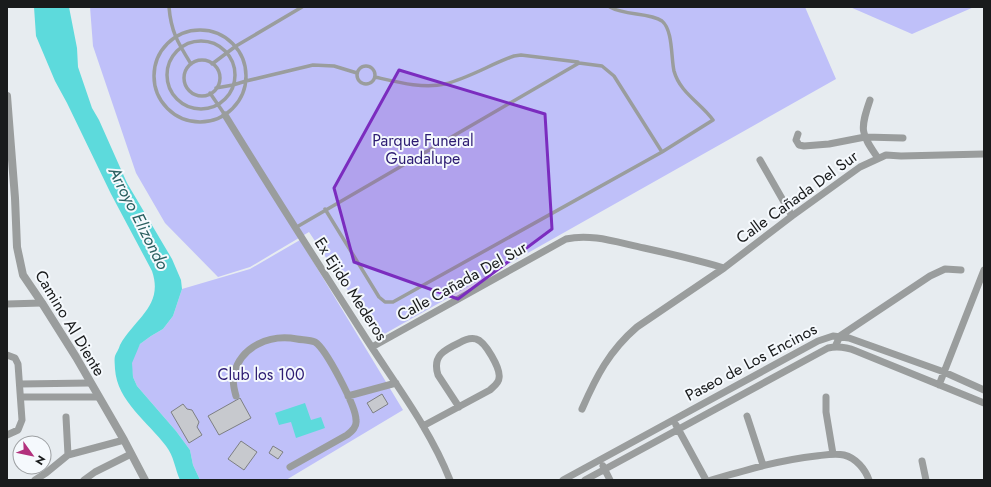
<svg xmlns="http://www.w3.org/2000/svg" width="991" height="487" viewBox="0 0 991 487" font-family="Jost,sans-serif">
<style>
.green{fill:#bfc0f9}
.water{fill:#5ddadc}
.building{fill:#c7c9ce;stroke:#7d7f83}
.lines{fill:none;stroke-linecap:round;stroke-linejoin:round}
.service{stroke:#9a9d9d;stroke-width:3.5}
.minor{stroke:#9a9d9d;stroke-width:7}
.tertiary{stroke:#9a9d9d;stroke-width:8}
.marked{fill:#7b2cbf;fill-opacity:0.2;stroke:#7b2cbf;stroke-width:3;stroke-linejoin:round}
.labels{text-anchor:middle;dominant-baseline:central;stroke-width:4;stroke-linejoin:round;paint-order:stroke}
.park-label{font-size:16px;fill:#2c1b72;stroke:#f5f9fd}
.street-label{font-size:16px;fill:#191b1c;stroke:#f5f9fd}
.water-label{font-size:17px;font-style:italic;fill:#2a5f60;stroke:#f5f9fd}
</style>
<rect width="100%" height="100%" fill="#e7ecf0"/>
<path class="green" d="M90 7H805L836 79 379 337 309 232 250 267 218 277 165 223 136 173 93 46Z
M850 7H974L912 34Z
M300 240 403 410 286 480H200L193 465 190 450 176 431 137 386 133 377 131 363 135 353 140 344 151 336 163 329 173 316 182 289 250 269Z"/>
<path class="water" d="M34 7H69L77 48 78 67 92 108 99 120 127 183 172 259 181 280 182 289 173 316 163 329 151 336 140 344 132 363 133 377 137 386 176 431 190 450 193 465 200 480H180C175 469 174 456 166 446 148 422 117 401 115 369 115 365 114 360 115 356 116 353 119 349 120 345 135 318 164 306 152 271L111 194 67 103 55 81 36 36Z
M305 403 311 420 321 417 325 428 296 438 291 422 279 425 275 413Z"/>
<path class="building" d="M382 394 388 404 373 413 367 403Z
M240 398 251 418 219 435 208 416Z
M183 404 187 409 192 410 199 422 197 427 202 435 189 443 171 412Z
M241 441 257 452 244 470 228 459Z
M273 446 283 452 278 459 269 453Z"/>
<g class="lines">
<path class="service" d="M169 7C171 32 178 43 191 64
M154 76a46 46 0 1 1 92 0a46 46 0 1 1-92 0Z
M167 75a34 34 0 1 1 68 0a34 34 0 1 1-68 0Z
M184 78a18 18 0 1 1 36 0a18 18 0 1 1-36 0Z
M212 64 236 46 302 7
M357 75a9 9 0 1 1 18 0a9 9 0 1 1-18 0Z
M375 77C397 82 423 89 445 84 469 78 491 64 514 56L521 55 578 62
M216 88 233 85 246 81 313 65 334 66 357 73
M210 93 225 115
M325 209 379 297 385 302H393L662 152 713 120C701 103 680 93 674 71 671 58 673 30 662 21 649 12 625 16 610 7
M295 228 579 63 602 66 614 76 662 152"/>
<path class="minor" d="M870 100C860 129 860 133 878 158
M225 115C271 190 319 265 367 340 396 385 430 429 450 480
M798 134 796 140 799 145 804 146 829 144 865 137 903 138
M760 160 792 216
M7 304 42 303
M372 347 566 239C592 233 619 243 644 248 671 254 698 260 724 268
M835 347 840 336 930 276 945 269 961 270
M7 355 15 358 18 364 22 420 18 430 7 435
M20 384 90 383
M939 385 984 270
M236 396C234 389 232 381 234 374 241 346 270 334 297 339 302 340 310 340 315 342 326 349 356 406 356 420 357 427 352 431 347 435L290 467
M348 396 396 383
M21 397H98
M826 397V412L833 454
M582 409C596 377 609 351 637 327L724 268 792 216 860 167 886 155 901 156 984 154
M747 416 763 465
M66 417 68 455
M676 425 706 480
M423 426 490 390C494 386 499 383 499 378 501 369 485 341 476 339 470 337 464 340 459 343 444 350 432 356 438 375L459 407
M922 461 926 480
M603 466 610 480
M35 480 46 473 68 455 124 440
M84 480 95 472 131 454
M563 480 818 341 833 336 849 338 944 372 984 390
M585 480 828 348C838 346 846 347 856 351L984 403
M711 480C746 470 780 460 816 456 825 455 835 453 844 455 856 458 865 469 869 480"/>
<path class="tertiary" d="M7 96 15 198 17 247 23 275 42 303 76 357 124 440 145 480"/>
</g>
<path class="marked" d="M399 70 545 114 552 229 458 299 354 262 334 188Z"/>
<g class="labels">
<g class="park-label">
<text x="423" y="140">Parque Funeral<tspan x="423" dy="18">Guadalupe</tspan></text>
<text x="261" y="374">Club los 100</text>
</g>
<g class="street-label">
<text transform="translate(797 197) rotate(-36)">Calle Cañada Del Sur</text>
<text transform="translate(462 281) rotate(-29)">Calle Cañada Del Sur</text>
<text transform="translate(351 289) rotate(57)">Ex Ejido Mederos</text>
<text transform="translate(70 323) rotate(59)">Camino Al Diente</text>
<text transform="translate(751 362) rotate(-28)">Paseo de Los Encinos</text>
</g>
<g class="water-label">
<text transform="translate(139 218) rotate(63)">Arroyo Elizondo</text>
</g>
</g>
<rect width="991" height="487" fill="none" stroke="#191b1c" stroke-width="16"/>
<g transform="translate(32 455) rotate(123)"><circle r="19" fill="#f5f9fd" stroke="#9da0a3"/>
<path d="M0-3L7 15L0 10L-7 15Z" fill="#b2317d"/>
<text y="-6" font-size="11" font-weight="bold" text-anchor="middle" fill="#191b1c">N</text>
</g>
</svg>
